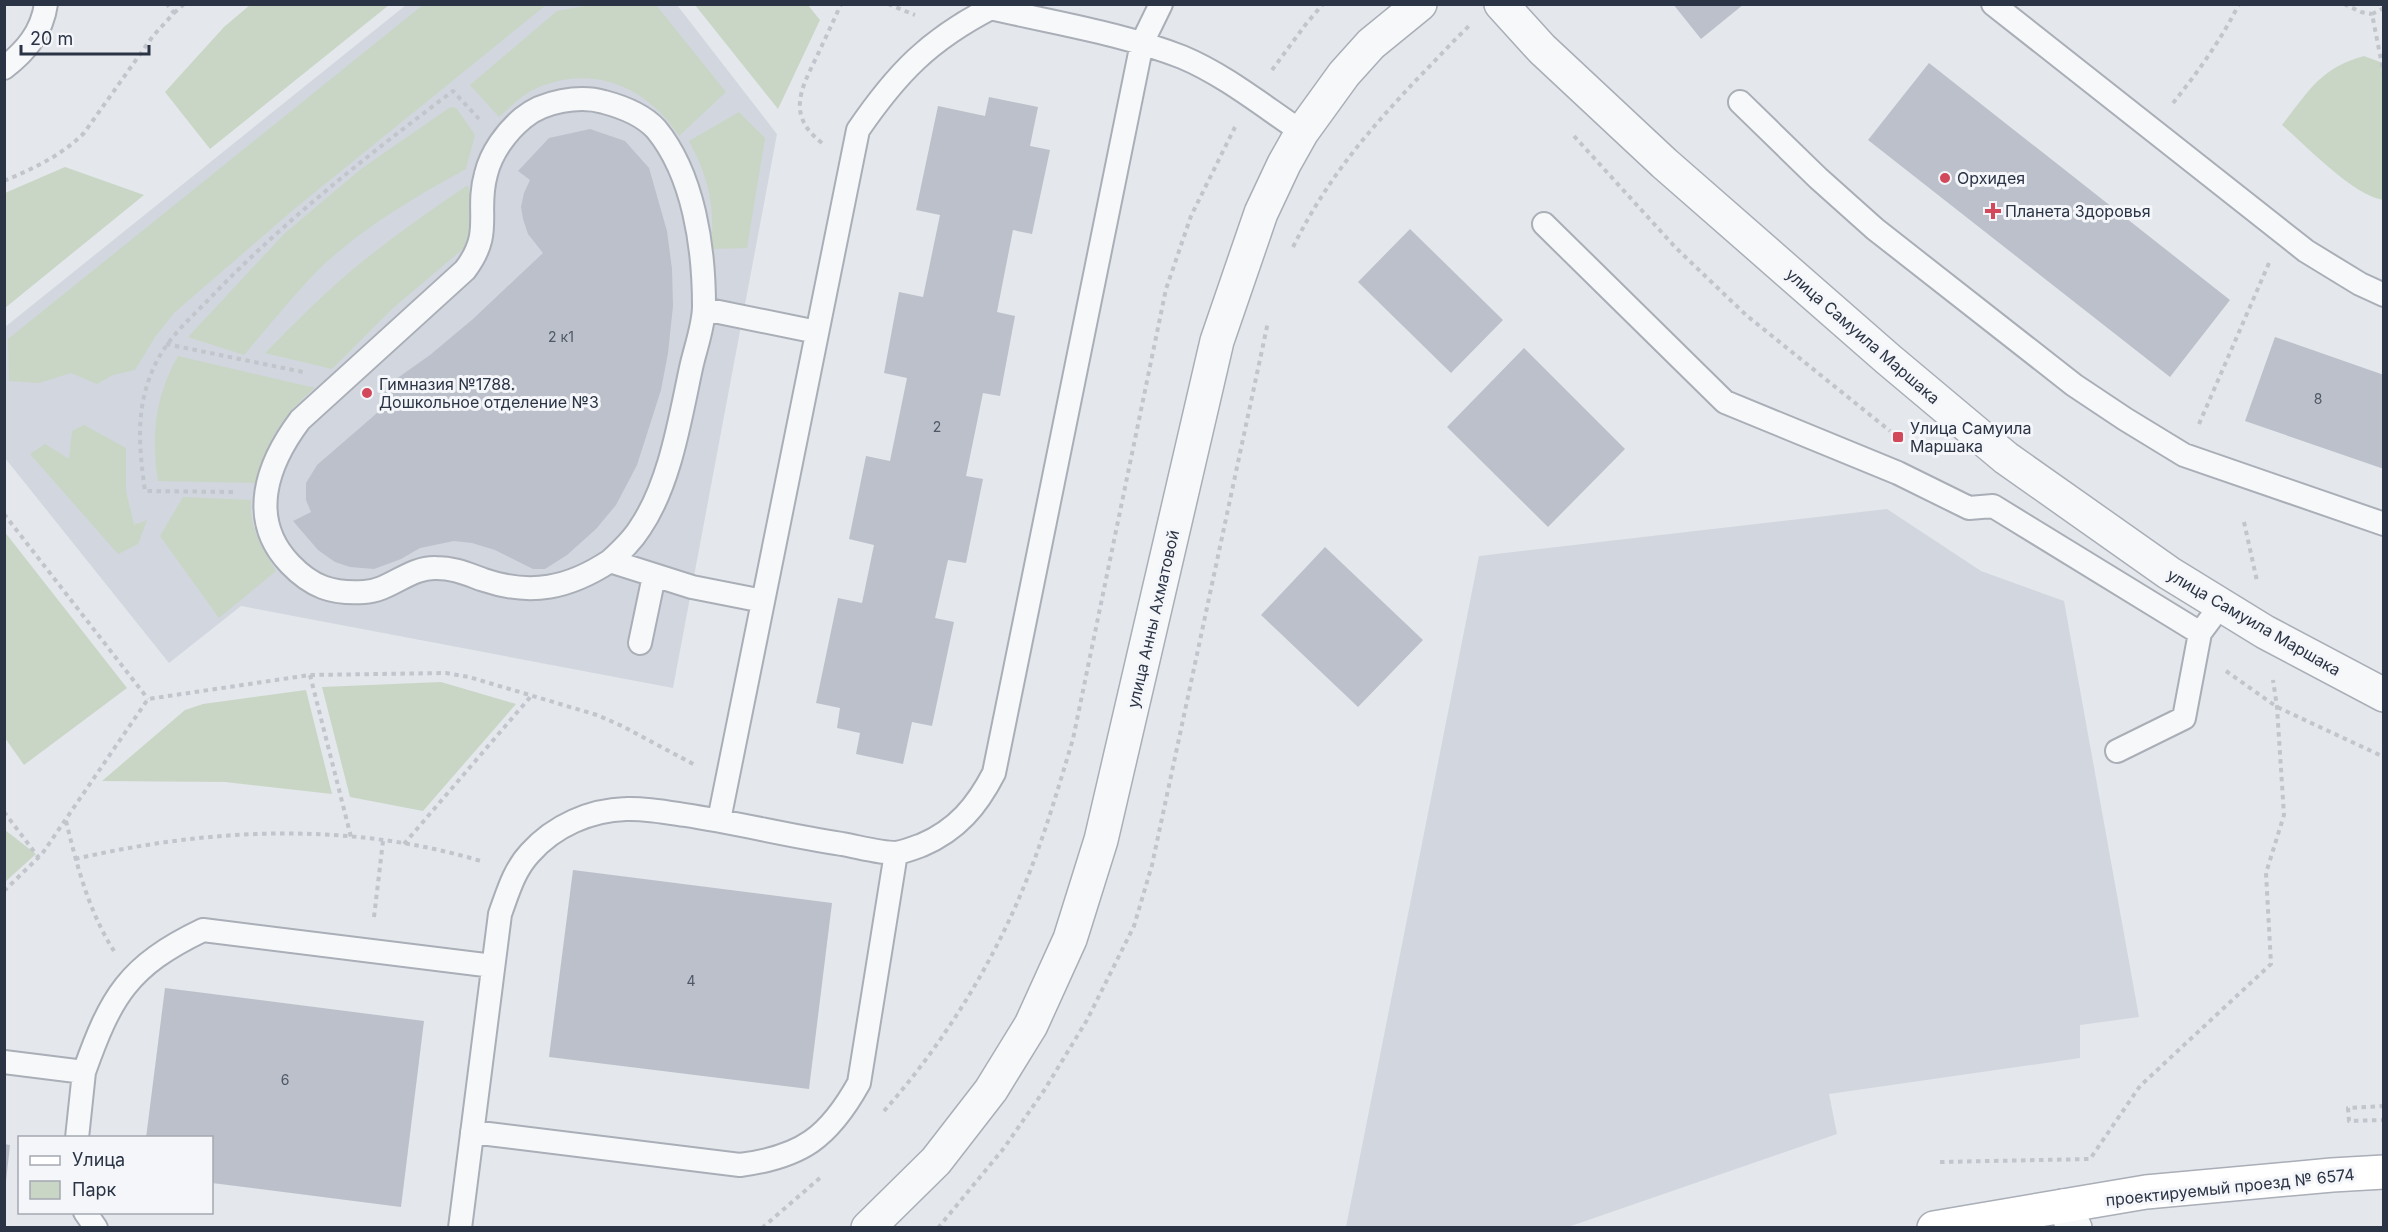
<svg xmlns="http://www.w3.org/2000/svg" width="2388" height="1232" viewBox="0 0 2388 1232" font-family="Inter,sans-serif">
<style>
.built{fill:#d2d6de}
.green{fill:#c9d6c5}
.building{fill:#bbc0ca}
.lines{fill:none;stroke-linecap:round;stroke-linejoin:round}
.service-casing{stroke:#a9aeb7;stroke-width:26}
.minor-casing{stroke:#a9aeb7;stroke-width:36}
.tertiary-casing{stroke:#a9aeb7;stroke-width:36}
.secondary-casing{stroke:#a9aeb7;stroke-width:36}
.path{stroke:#c2c5cb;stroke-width:4;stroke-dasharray:4.5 4.5;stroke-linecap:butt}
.service{stroke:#f7f8fa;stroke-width:22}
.minor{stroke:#f7f8fa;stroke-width:33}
.tertiary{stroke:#f7f8fa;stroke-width:33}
.secondary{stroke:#fff;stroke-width:33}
.poi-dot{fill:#d1495b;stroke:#f4f6f9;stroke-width:2}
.labels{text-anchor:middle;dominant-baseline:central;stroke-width:6;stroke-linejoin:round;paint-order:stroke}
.number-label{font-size:14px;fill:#4f5766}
.poi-label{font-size:16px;fill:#2b3445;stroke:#f4f6f9;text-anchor:start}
.street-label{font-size:16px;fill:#2b3445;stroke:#f4f6f9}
</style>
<rect width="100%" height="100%" fill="#e4e7ec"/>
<path class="built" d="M406 5H677L777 134 673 688 241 606 169 663 5 458V327Z
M1887 509 1981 571 2064 601 2139 1017 2080 1025V1058L1829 1094 1837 1134 1568 1227H1346L1479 556Z"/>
<path class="green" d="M424 4 546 5 293 210 174 313 155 337 135 370 113 375 97 384 71 373 39 383 9 381 8 339Z
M250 5H389L210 149 165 92 224 27Z
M656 5 726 92 679 136C648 88 595 64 539 87 524 93 511 106 499 117L470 85 557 11 589 5Z
M695 5H808L820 20 778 109Z
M2364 56 2383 63V200C2351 194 2308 147 2282 125 2308 92 2320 68 2364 56Z
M453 107 457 109 475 135 466 169C413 198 360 229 316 272 291 298 268 327 244 355L188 337 284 234 361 169 449 108Z
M739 112 765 138 747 248 711 249C715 207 709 178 689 141Z
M65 167 144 195 5 308V193Z
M468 185 472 203V224L464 248 392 309 332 369 265 353C297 321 328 289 363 261 397 234 432 209 468 185Z
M178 356 315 388C285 412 263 443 259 483L158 481C151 436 155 396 178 356Z
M84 425 126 448V491L134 525 147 520 138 544 118 554 30 454 45 444 69 459 72 431Z
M183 497 251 500C249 528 262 547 276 571L219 618 160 536Z
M4 531 127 688 24 765 5 738Z
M441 682 516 704 423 811 350 797 322 687Z
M306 690 332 794 225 782 102 781 185 710 203 704Z
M5 830 36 854 5 882H4Z"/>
<path class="building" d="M1673 4H1744L1701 39Z
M1929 63 2230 300 2170 377 1868 140Z
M989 97 1038 107 1030 146 1050 150 1032 234 1013 230 1004 276 997 312 1015 316 1000 396 983 393 966 476 983 479 966 563 948 560 935 618 954 622 932 726 912 722 903 764 856 754 860 733 837 728 840 708 816 703 838 598 862 603 874 545 849 539 866 456 890 461 907 378 884 373 899 292 923 297 940 215 916 210 938 106 985 116Z
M590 129 625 141 649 168 667 231 672 269 673 306 668 353 661 390 637 465 616 505 596 529 567 555 545 569H533L495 550 472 543 454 541 420 548 401 559 374 569 350 567 335 562 318 550 293 521 311 512 306 500V483L317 465 392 400 382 389 430 355 473 319 543 253 528 234 523 219 521 207 524 193 530 180 518 171 549 138Z
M1410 229 1503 320 1451 373 1358 282Z
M2275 337 2384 375V469L2245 421Z
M1524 348 1625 449 1548 527 1447 427Z
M1325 547 1423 640 1358 707 1261 615Z
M573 870 832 903 809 1089 549 1057Z
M165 988 424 1021 401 1207 212 1183V1138H146Z
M4 1144 10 1145 6 1181H4Z"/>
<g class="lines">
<g class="service-casing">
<path id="service" d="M989 4 991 8C1054 23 1121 33 1182 57 1225 75 1263 106 1302 132
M1993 4 2306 251 2360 284 2384 295
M4 68C26 51 42 32 46 4
M1740 102 1818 178 1875 229 2074 385 2125 419 2184 455 2384 524
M1544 224 1725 402 1898 473 1969 508 1993 506 2200 633 2221 605
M704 309 817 332
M610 561C621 551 632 541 640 528 670 484 680 419 691 368 695 349 704 326 704 306 704 248 694 175 656 129 643 115 623 107 604 102 580 95 543 101 523 118 506 132 491 153 486 174 475 213 494 232 465 270L300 420C267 464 247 519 290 564 312 587 332 594 364 592 390 591 409 567 436 568 455 568 467 574 484 580 531 596 569 588 610 561L692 587 763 601
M640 643 654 576
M2117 751 2184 718 2200 633
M719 820 858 130C897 73 929 40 991 8
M4 1062 84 1072 77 1138
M84 1072C111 996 128 966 203 930L493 966
M472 1132 740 1165C802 1157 829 1137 859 1083L896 853
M85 1212 96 1228
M460 1228 500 914C508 892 514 870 530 853 554 826 590 810 626 809 645 808 666 812 685 815 738 823 789 836 842 844 859 847 879 853 896 853 904 852 914 848 922 845 957 830 977 806 994 773L1142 43 1161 4"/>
</g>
<g class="minor-casing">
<path id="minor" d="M1501 4 1542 49 1664 163 1888 359 2006 458 2169 573 2265 632 2384 695
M868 1228 936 1161 991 1090 1031 1025 1070 939 1101 840 1217 341 1261 213 1284 164 1302 132 1344 74 1371 44 1420 4"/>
</g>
<g class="tertiary-casing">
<path id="tertiary" d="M2063 1206 2075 1228"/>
</g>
<g class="secondary-casing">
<path id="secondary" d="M1934 1228 2146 1192 2332 1175 2384 1172"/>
</g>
<path class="path" d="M888 4 915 15
M2344 4 2361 12 2372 14
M2384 8 2372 14 2384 75
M174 13 184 4
M1272 70 1306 24 1323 4
M2173 103C2198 72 2221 40 2239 4
M1574 136 1676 248 1746 315 1890 431
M822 143C786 115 801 89 817 56 825 39 833 22 841 4
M4 181C34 168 61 156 84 133L153 36 174 13 167 4
M1293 247C1328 177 1368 131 1421 75 1437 59 1452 42 1469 26
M166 344 303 372
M2199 424 2269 263
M233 492 145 491C139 448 135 408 154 367 167 338 190 319 211 297 285 220 368 155 453 91L479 119
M4 514 148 699
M2244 522 2257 581
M2226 671 2277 707 2384 757
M310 675 351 837
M4 812 39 858
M66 821C77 866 89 912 114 951
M404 844 532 695
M75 859C210 828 350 821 484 862
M4 891 42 854 148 699 310 675 446 673 469 677 597 715 622 726 697 766
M374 917 383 841
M2384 1106 2348 1108 2349 1121 2384 1120
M884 1111C947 1040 999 954 1032 866 1048 824 1060 782 1073 739L1166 289 1191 216 1235 127
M1940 1162 2090 1159 2140 1086 2271 964 2266 873 2284 815 2277 707 2273 680
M762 1228 821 1177
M938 1228 1004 1148 1045 1089 1087 1020 1134 926 1152 865 1268 322"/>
<use href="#service" class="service"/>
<use href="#minor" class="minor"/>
<use href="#tertiary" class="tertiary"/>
<use href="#secondary" class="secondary"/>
</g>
<g class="poi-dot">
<circle cx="1945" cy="178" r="6"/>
<path d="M1990 202h6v6h6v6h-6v6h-6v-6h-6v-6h6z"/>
<circle cx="367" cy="393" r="6"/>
<rect x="1892" y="431" width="12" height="12" rx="3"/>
</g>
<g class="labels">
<g class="number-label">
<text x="561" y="336">2 к1</text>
<text x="2318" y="398">8</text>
<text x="937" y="426">2</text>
<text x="691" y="980">4</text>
<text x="285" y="1079">6</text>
</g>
<g class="poi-label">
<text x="1957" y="178">Орхидея</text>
<text x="2005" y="211">Планета Здоровья</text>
<text x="379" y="384">Гимназия №1788.<tspan x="379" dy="18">Дошкольное отделение №3</tspan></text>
<text x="1910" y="428">Улица Самуила<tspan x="1910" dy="18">Маршака</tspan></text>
</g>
<g class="street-label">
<text transform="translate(1863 336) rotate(41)">улица Самуила Маршака</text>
<text transform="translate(1153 619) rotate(-77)">улица Анны Ахматовой</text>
<text transform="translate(2254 622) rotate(30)">улица Самуила Маршака</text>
<text transform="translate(2230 1187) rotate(-6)">проектируемый проезд № 6574</text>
</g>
</g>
<rect width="2388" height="1232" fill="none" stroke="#2b3445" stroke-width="12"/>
<rect x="18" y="1136" width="195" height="78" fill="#f4f6f9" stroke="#a4a8b1" stroke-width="1.5"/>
<rect x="30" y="1156" width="30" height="9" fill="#ffffff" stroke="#a4a8b1" stroke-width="1.5"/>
<text x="72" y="1166" font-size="18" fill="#2b3445">Улица</text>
<rect x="30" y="1181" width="30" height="18" fill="#c9d6c5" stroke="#a4a8b1" stroke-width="1.5"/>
<text x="72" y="1196" font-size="18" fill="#2b3445">Парк</text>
<path d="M21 45v9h128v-9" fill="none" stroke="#2b3445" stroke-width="3"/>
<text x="30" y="45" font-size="18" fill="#2b3445" stroke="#f4f6f9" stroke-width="4.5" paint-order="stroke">20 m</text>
</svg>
